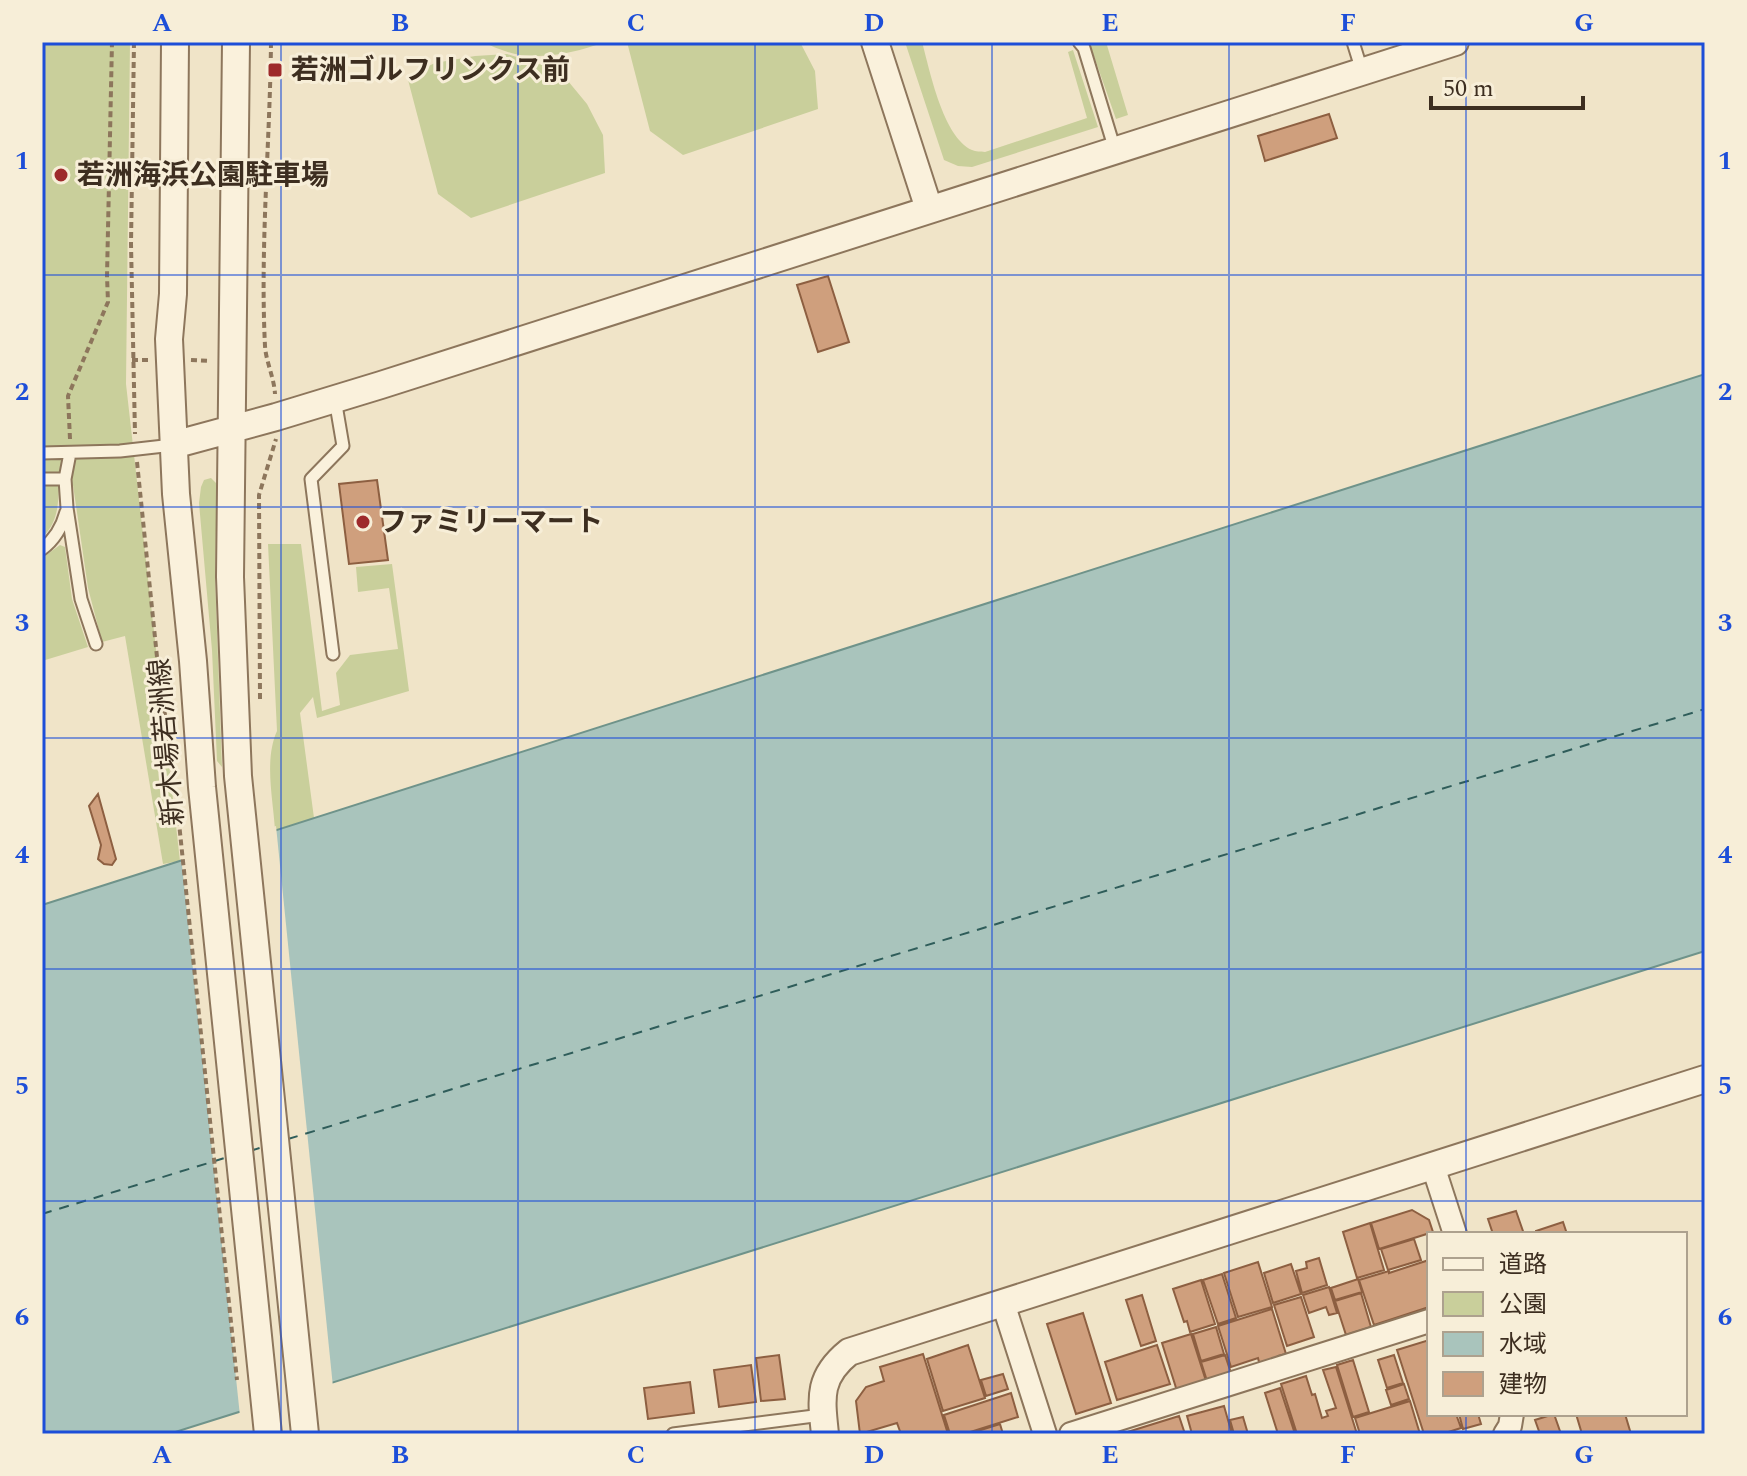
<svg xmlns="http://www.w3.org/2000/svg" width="1747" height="1476" viewBox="0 0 1747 1476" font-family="Spectral,'Noto Sans JP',serif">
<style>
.green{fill:#c9cf9b}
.water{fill:#a9c4bc;stroke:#6f938a;stroke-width:2}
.pier{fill:#f0e4c8}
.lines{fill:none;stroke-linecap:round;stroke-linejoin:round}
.ferry{stroke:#2f5d5a;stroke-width:2;stroke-dasharray:10 8;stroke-linecap:butt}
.building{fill:#cf9f7d;stroke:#8d5f41;stroke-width:2}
.service-casing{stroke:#8d765c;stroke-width:15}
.minor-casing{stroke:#8d765c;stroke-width:26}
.tertiary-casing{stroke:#8d765c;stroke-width:30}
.path{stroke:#8d765c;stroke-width:4;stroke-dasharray:6 4;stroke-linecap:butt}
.service{stroke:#faf1dc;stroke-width:11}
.minor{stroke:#faf1dc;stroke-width:22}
.tertiary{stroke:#faf1dc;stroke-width:26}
.grid{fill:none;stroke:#1d4ed8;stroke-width:2;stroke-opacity:0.55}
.poi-dot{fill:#9e2a2b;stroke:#f7eed8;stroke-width:3}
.labels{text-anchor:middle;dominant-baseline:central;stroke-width:6;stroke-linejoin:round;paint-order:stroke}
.poi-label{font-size:28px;font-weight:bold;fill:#3d2e20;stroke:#f7eed8;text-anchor:start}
.street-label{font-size:28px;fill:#3d2e20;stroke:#f7eed8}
.neatline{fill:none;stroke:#1d4ed8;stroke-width:3}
.grid-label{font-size:26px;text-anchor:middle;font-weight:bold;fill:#1d4ed8}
</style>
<rect width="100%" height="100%" fill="#f0e4c8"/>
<path class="green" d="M42 42H130L126 384 180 861 163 864 125 636 102 642 88 588 73 485 59 488C58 508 57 523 42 538Z
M483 42H603C582 52 542 59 520 55 508 53 493 47 483 42Z
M627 42H800L815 71 818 109 683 155 650 131Z
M905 42H922C930 71 943 137 972 150 976 152 980 151 985 152L1087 118 1068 52 1073 50 1098 127 972 167 958 166 944 160Z
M1089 42H1106L1128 115 1116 119Z
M507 54 542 65 568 81 587 104 603 135 605 173 471 218 438 194 407 76 435 63 475 56Z
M211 478 217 484 215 576 222 767 217 761 212 650 199 503 201 487 204 480Z
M268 544H301L322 711 340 705 336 673 350 655 398 649 389 588 358 592 356 567 392 564 409 691 317 718 313 697 300 713 314 818 275 830C273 798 264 760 277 731Z
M60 545 65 547 72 599 88 647 42 661V558Z"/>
<path class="water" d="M1705 374V951L169 1434H42V905Z"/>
<path class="pier" d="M276 826 333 1387 240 1416 181 856Z"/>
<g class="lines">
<path class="ferry" d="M288 1139 1705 709
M250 1151 263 1147
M42 1214 228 1157"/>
</g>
<path class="building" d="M1329 114 1337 138 1265 161 1258 136Z
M828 276 849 342 818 352 797 285Z
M377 480 388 560 349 564 339 484Z
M98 794 116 859 112 865 104 864 98 859 101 845 89 806Z
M1412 1210 1429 1220 1433 1232 1379 1249 1371 1223Z
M1516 1211 1524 1234H1493L1488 1219Z
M1563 1222 1567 1234H1534L1536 1233V1231Z
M1370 1223 1384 1270 1357 1278 1343 1232Z
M1414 1239 1421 1260 1388 1270 1381 1249Z
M1319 1258 1327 1285 1302 1293 1296 1271 1307 1268 1306 1262Z
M1429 1260V1307L1374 1325 1359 1280 1389 1271V1273Z
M1258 1262 1272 1307 1238 1317 1224 1273Z
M1291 1264 1301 1294 1273 1303 1264 1273Z
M1222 1274 1236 1318 1218 1324 1203 1280Z
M1358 1279 1362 1292 1335 1300 1331 1288Z
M1201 1280 1215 1324 1190 1332 1187 1321 1184 1322 1173 1289Z
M1329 1287 1337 1313 1329 1315 1326 1307 1309 1313 1303 1295Z
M1361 1293 1371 1327 1346 1335 1335 1301Z
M1142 1295 1156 1341 1141 1346 1126 1300Z
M1301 1297 1314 1337 1287 1346 1274 1305Z
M1272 1309 1286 1354 1278 1356 1279 1360 1260 1366 1258 1358 1231 1367 1218 1326Z
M1083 1313 1111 1403 1076 1414 1047 1324Z
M1216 1327 1224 1354 1201 1361 1193 1334Z
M1191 1334 1206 1381 1177 1391 1162 1343Z
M1429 1340V1414H1456L1461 1428 1442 1434H1424L1397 1350Z
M968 1345 985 1398 943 1411 927 1359Z
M1157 1345 1170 1384 1117 1400 1105 1362Z
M923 1354 948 1434H901L897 1423 860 1434 856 1401 866 1387 884 1381 880 1367Z
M779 1355 785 1399 761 1401 756 1358Z
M1225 1355 1231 1373 1207 1381 1201 1362Z
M1394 1355 1403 1383 1387 1388 1378 1360Z
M1353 1360 1369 1412 1353 1417 1337 1365Z
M751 1365 756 1402 719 1407 714 1370Z
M1336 1367 1357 1434H1297L1281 1384 1306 1376 1312 1395 1315 1394 1322 1418 1328 1416 1326 1411 1336 1408 1323 1370Z
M1003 1374 1008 1389 986 1396 981 1380Z
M690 1382 694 1413 648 1419 644 1388Z
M1404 1384 1409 1399 1391 1405 1386 1390Z
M1280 1388 1295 1434H1278L1265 1393Z
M1011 1393 1018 1417 964 1434H950L944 1415Z
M1410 1401 1420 1434H1360L1355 1418Z
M1224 1406 1232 1434H1192L1187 1416Z
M1459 1414H1478L1481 1424 1463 1429Z
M1554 1414 1561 1434H1540L1535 1420Z
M1576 1414H1625L1631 1434H1582Z
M1179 1416 1185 1434H1121Z
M1243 1417 1248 1434H1234L1230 1420Z
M1000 1424 1003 1434H968Z"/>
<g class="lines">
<g class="service-casing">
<path id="service" d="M1079 42 1084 48 1115 150
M1353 42 1362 71
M42 453 120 451 173 445
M70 453 65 479 67 508 81 599 96 644
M42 479H65
M42 549C54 540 62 527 66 512
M333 654 311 479 343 446 335 399
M673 1434 822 1415"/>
</g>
<g class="minor-casing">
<path id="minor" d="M1433 1166 1455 1234
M1003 1303 1045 1434
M1071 1434 1429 1321
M1505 1434 1510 1426 1512 1414"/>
</g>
<g class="tertiary-casing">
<path id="tertiary" d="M175 42 173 294 169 339 176 494 193 661 202 787 268 1434
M236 42 230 577 238 776 305 1434
M875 42 929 209
M173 445 276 417 381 385 1455 42
M825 1434C821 1397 818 1377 849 1352L1705 1079"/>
</g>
<path class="path" d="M134 42 131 244 135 434
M271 42C270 143 260 245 265 346 266 362 274 377 275 394
M132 360H150
M191 360 210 361
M70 439 68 396 108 302 107 276 112 42
M137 462 157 657 176 794 237 1380
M260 699 259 495 276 439"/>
<use href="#service" class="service"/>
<use href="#minor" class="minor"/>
<use href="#tertiary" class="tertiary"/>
</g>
<path class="grid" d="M281 42V1434M518 42V1434M755 42V1434M992 42V1434M1229 42V1434M1466 42V1234M42 275H1705M42 507H1705M42 738H1705M42 969H1705M42 1201H1705M1466 1414V1434"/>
<g class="poi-dot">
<rect x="267" y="62" width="16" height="16" rx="4"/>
<circle cx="61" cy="175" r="8"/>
<circle cx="363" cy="522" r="8"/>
</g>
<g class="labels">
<g class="poi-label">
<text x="291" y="70">若洲ゴルフリンクス前</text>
<text x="77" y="175">若洲海浜公園駐車場</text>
<text x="379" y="522">ファミリーマート</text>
</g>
<g class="street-label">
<text transform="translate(167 742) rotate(-95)">新木場若洲線</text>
</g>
</g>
<rect width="1747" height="1476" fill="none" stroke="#f7eed8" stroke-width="88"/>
<rect x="1427" y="1232" width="260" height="184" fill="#f7eed8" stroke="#ada18e" stroke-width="2"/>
<rect x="1443" y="1258" width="40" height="12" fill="#faf1dc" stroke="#ada18e" stroke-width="2"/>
<text x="1499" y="1272" font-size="24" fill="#3d2e20">道路</text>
<rect x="1443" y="1292" width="40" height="24" fill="#c9cf9b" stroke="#ada18e" stroke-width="2"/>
<text x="1499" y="1312" font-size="24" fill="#3d2e20">公園</text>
<rect x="1443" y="1332" width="40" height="24" fill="#a9c4bc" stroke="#ada18e" stroke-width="2"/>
<text x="1499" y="1352" font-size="24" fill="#3d2e20">水域</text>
<rect x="1443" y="1372" width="40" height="24" fill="#cf9f7d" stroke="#ada18e" stroke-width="2"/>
<text x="1499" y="1392" font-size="24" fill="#3d2e20">建物</text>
<path d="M1431 96v12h152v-12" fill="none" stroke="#3d2e20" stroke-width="4"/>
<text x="1443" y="96" font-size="24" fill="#3d2e20" stroke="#f7eed8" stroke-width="6" paint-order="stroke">50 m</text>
<rect x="44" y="44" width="1659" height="1388" class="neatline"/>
<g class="grid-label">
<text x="162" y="31">A</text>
<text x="400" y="31">B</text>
<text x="636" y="31">C</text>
<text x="874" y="31">D</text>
<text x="1110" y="31">E</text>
<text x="1348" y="31">F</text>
<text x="1584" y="31">G</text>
<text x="22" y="169">1</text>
<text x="1725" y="169">1</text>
<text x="22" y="400">2</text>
<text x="1725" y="400">2</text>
<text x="22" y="631">3</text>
<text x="1725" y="631">3</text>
<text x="22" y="863">4</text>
<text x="1725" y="863">4</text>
<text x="22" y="1094">5</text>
<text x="1725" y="1094">5</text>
<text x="22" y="1325">6</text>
<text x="1725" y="1325">6</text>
<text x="162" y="1463">A</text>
<text x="400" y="1463">B</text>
<text x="636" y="1463">C</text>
<text x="874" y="1463">D</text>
<text x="1110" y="1463">E</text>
<text x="1348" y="1463">F</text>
<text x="1584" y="1463">G</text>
</g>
</svg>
